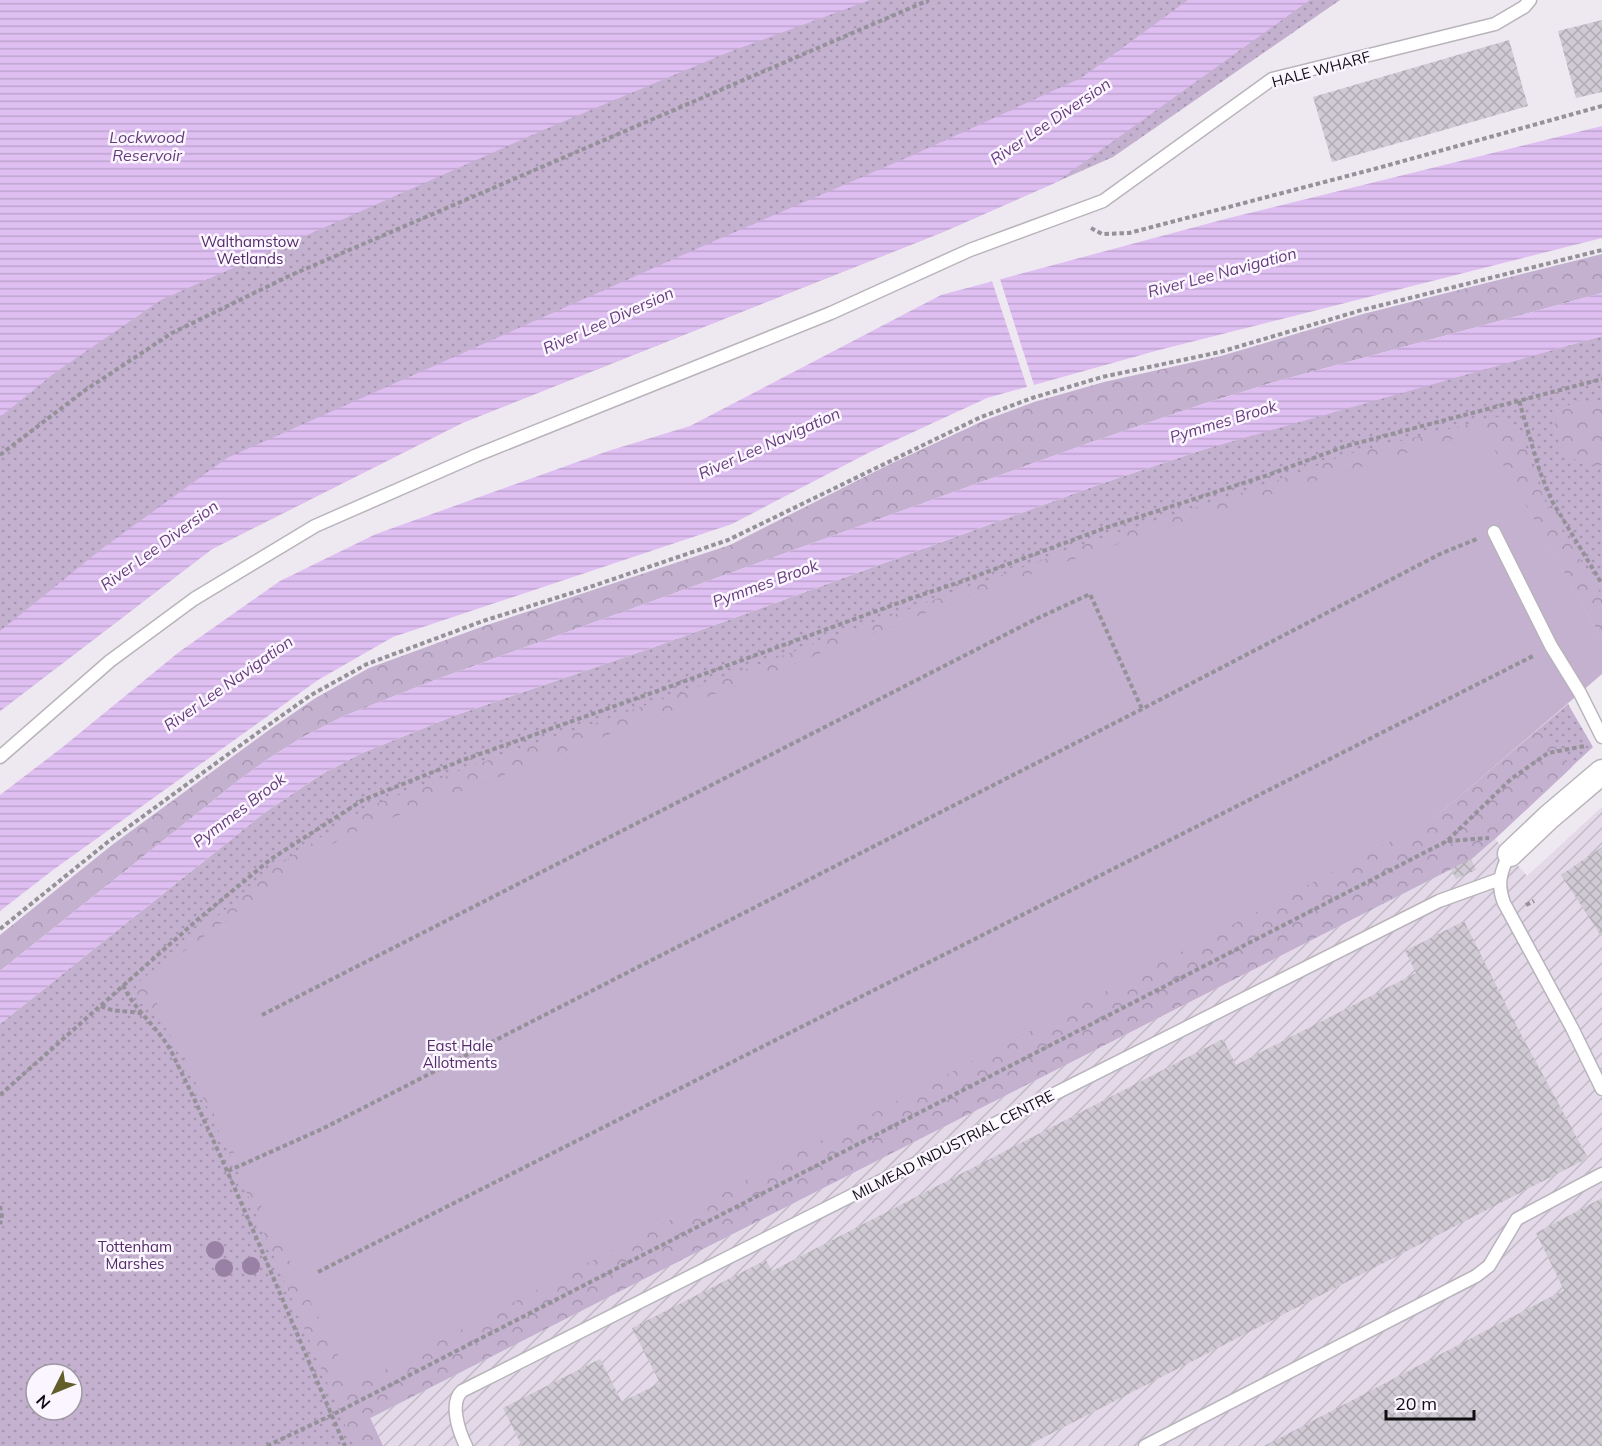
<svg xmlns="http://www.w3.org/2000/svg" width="1602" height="1446" viewBox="0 0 1602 1446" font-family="Mulish,sans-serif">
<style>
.industrial{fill:url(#industrial-furrows)}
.grass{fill:url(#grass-dots);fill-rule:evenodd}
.forest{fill:url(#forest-crowns)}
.garden{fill:#c4b0cf}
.water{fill:url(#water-rules)}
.pier{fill:#eee8f1}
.building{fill:url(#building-cross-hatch)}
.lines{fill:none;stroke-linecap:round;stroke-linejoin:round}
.service-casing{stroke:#b9b4bc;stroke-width:15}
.minor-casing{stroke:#b9b4bc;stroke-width:27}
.path{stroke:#959198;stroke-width:4;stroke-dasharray:4.5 3;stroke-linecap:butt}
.service{stroke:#fff;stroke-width:12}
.minor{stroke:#fff;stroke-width:24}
.tree{fill:#9980a5}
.labels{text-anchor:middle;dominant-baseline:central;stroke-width:5;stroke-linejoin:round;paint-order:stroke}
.street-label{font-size:15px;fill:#0f0e11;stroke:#fbf5ff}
.park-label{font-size:15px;fill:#532b67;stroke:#fbf5ff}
.water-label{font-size:16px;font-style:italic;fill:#663d7b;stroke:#fbf5ff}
</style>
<defs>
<pattern id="industrial-furrows" width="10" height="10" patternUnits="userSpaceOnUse" patternTransform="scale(1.5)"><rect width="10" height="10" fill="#e3d9e8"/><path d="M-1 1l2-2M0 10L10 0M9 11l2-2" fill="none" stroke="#c2b9c6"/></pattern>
<pattern id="grass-dots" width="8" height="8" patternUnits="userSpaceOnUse" patternTransform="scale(1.5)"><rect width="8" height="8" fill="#c4b0cf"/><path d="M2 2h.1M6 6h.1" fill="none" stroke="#a796b1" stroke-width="1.8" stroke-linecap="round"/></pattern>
<pattern id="forest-crowns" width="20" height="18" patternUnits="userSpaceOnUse" patternTransform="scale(1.5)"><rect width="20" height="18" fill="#c4b0cf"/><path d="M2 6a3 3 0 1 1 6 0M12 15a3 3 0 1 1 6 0" fill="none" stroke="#a796b1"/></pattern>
<pattern id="water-rules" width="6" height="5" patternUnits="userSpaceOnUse" patternTransform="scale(1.5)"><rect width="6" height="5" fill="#dfbff2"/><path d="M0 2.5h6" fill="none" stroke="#bea3ce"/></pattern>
<pattern id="building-cross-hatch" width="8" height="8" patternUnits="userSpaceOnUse" patternTransform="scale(1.5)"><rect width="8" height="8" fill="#cfcad3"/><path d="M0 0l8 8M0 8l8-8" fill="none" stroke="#b1acb4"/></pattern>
</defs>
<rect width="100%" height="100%" fill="#eee8f1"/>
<path class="industrial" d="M1602 807V1446H383L370 1418 1471 859 1495 839 1527 876Z"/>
<path class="grass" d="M0 0H1340L1113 157 943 232 462 423 212 549 0 711Z
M1602 336V639L1483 431 1432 820 1568 704 1593 747 1473 858 370 1418 383 1446H0V1024L264 813 322 774 362 753 456 715 657 646 1103 483 1202 450 1287 424ZM36 1374H72V1410H36Z"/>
<path class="forest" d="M1602 254V293L1278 381 1203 404 1089 443 435 680 344 716 301 738 268 759 239 780 0 971V935L112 845 269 730 314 699 369 668 484 626 730 545 886 466 983 421 1034 402 1104 382 1221 356 1363 314Z
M1576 400H1602V465C1581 468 1558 453 1555 430 1554 425 1556 419 1556 415Z
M1497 417 1503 419 1502 421 1520 431 1546 504 1602 596V639L1483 430 1182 522 999 585 345 836 271 887 145 980 1432 820 1540 728 1572 767 1495 839 1471 859 370 1418 383 1446H354L236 1167 179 1048 159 1018 136 993 135 990 138 983 277 866 366 808 466 768 678 694 1108 536 1271 483 1348 454Z"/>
<path class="garden" d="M1483 430 1602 639V674L1432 820 354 1386 145 980 271 887 345 836 999 585 1182 522Z"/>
<path class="water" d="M0 0H870L724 54 548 128 161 300 56 372 0 417Z
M1188 0H1310L1055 183 943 232 462 423 212 549 0 711V631L104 547 227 458 712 242 913 155 1081 78Z
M1602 126V238L1159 350 987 398 868 453 732 524 393 637 318 680 53 870 0 911V795L64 746 179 652 280 581 376 534 608 451 690 426 941 295 1229 218Z
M1602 293V336L1202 450 1103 483 657 646 456 715 362 753 322 774 264 813 0 1024V971L239 780 268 759 301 738 344 716 435 680 1089 443 1203 404 1278 381Z"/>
<path class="pier" d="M999 276 1035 388 1028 390 991 278Z"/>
<path class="building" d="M1602 20V92L1576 98 1558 31Z
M1509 40 1528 106 1332 162 1313 97Z
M1602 847V937L1561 875Z
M1471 859 1476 870 1456 879 1451 869Z
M1464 921 1517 1027 1588 1158 1027 1446H522L503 1408 600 1359 622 1402 660 1383 632 1328 766 1260 772 1271 1223 1039 1236 1065 1416 973 1405 951Z
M1602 1198V1446H1264L1564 1290 1536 1233Z"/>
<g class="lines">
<g class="service-casing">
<path id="service" d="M1494 532 1551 646 1580 693 1602 737
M0 757 110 661 194 599 315 526 477 455 831 313 970 250 1103 201 1272 79 1495 24 1524 7 1530 0
M1510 854C1500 871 1497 885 1504 903L1572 1028 1602 1089
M466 1446C459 1432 449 1403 462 1391L1439 901 1500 879
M1145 1446 1476 1276 1489 1266 1517 1219 1602 1174"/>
</g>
<g class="minor-casing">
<path id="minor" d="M1510 854 1549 817 1602 772"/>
</g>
<path class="path" d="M1091 228 1102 234 1129 233 1378 168 1602 106
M1519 401 1540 472 1552 501 1602 584
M0 455 84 391 172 333 289 276 929 0
M1448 841 1489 838
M1526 905 1534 901
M0 929 109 841 267 726 311 695 367 664 483 621 581 590 728 540 981 417 1032 398 1102 377 1220 352 1362 310 1602 250
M123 985C135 1012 160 1028 173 1055 236 1183 288 1315 345 1446
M101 1006C113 1013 129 1010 143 1014
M262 1015 1036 619 1090 594 1142 709
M0 1095 196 921 271 859 363 800 463 760 674 685 912 598 960 582 1105 528 1268 475 1346 446 1602 379
M228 1171 322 1129 1142 709 1442 553 1477 539
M0 1206 2 1218 0 1224
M318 1272 1535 655
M267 1446 332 1415 1447 841 1511 779 1548 753 1585 746"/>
<use href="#service" class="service"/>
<use href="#minor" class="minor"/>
</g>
<g class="tree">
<circle cx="215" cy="1250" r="9"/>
<circle cx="251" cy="1266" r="9"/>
<circle cx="224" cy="1268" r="9"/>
</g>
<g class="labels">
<g class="street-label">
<text transform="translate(1321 69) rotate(-15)">HALE WHARF</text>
<text transform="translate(953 1145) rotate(-27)">MILMEAD INDUSTRIAL CENTRE</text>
</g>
<g class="park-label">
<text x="250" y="241">Walthamstow<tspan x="250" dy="17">Wetlands</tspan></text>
<text x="460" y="1045">East Hale<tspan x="460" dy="17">Allotments</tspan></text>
<text x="135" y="1246">Tottenham<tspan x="135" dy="17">Marshes</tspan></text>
</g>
<g class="water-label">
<text transform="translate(1050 121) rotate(-34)">River Lee Diversion</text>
<text x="147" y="137">Lockwood<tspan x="147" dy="18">Reservoir</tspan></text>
<text transform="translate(1222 272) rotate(-15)">River Lee Navigation</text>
<text transform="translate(608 320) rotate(-24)">River Lee Diversion</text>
<text transform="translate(1223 421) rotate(-17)">Pymmes Brook</text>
<text transform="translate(769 443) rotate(-24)">River Lee Navigation</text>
<text transform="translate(159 545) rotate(-36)">River Lee Diversion</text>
<text transform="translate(765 583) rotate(-20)">Pymmes Brook</text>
<text transform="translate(228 683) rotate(-35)">River Lee Navigation</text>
<text transform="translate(239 810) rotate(-37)">Pymmes Brook</text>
</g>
</g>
<g transform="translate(54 1392) rotate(227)"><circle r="28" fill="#fbf5ff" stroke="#9d99a0" stroke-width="1.5"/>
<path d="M0-4.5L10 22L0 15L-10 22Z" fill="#625d29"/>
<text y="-9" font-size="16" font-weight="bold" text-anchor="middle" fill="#0f0e11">N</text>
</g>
<path d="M1386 1410v9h88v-9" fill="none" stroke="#0f0e11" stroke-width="3"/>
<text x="1395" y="1410" font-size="18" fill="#0f0e11" stroke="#fbf5ff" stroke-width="4.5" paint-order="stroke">20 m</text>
</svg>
